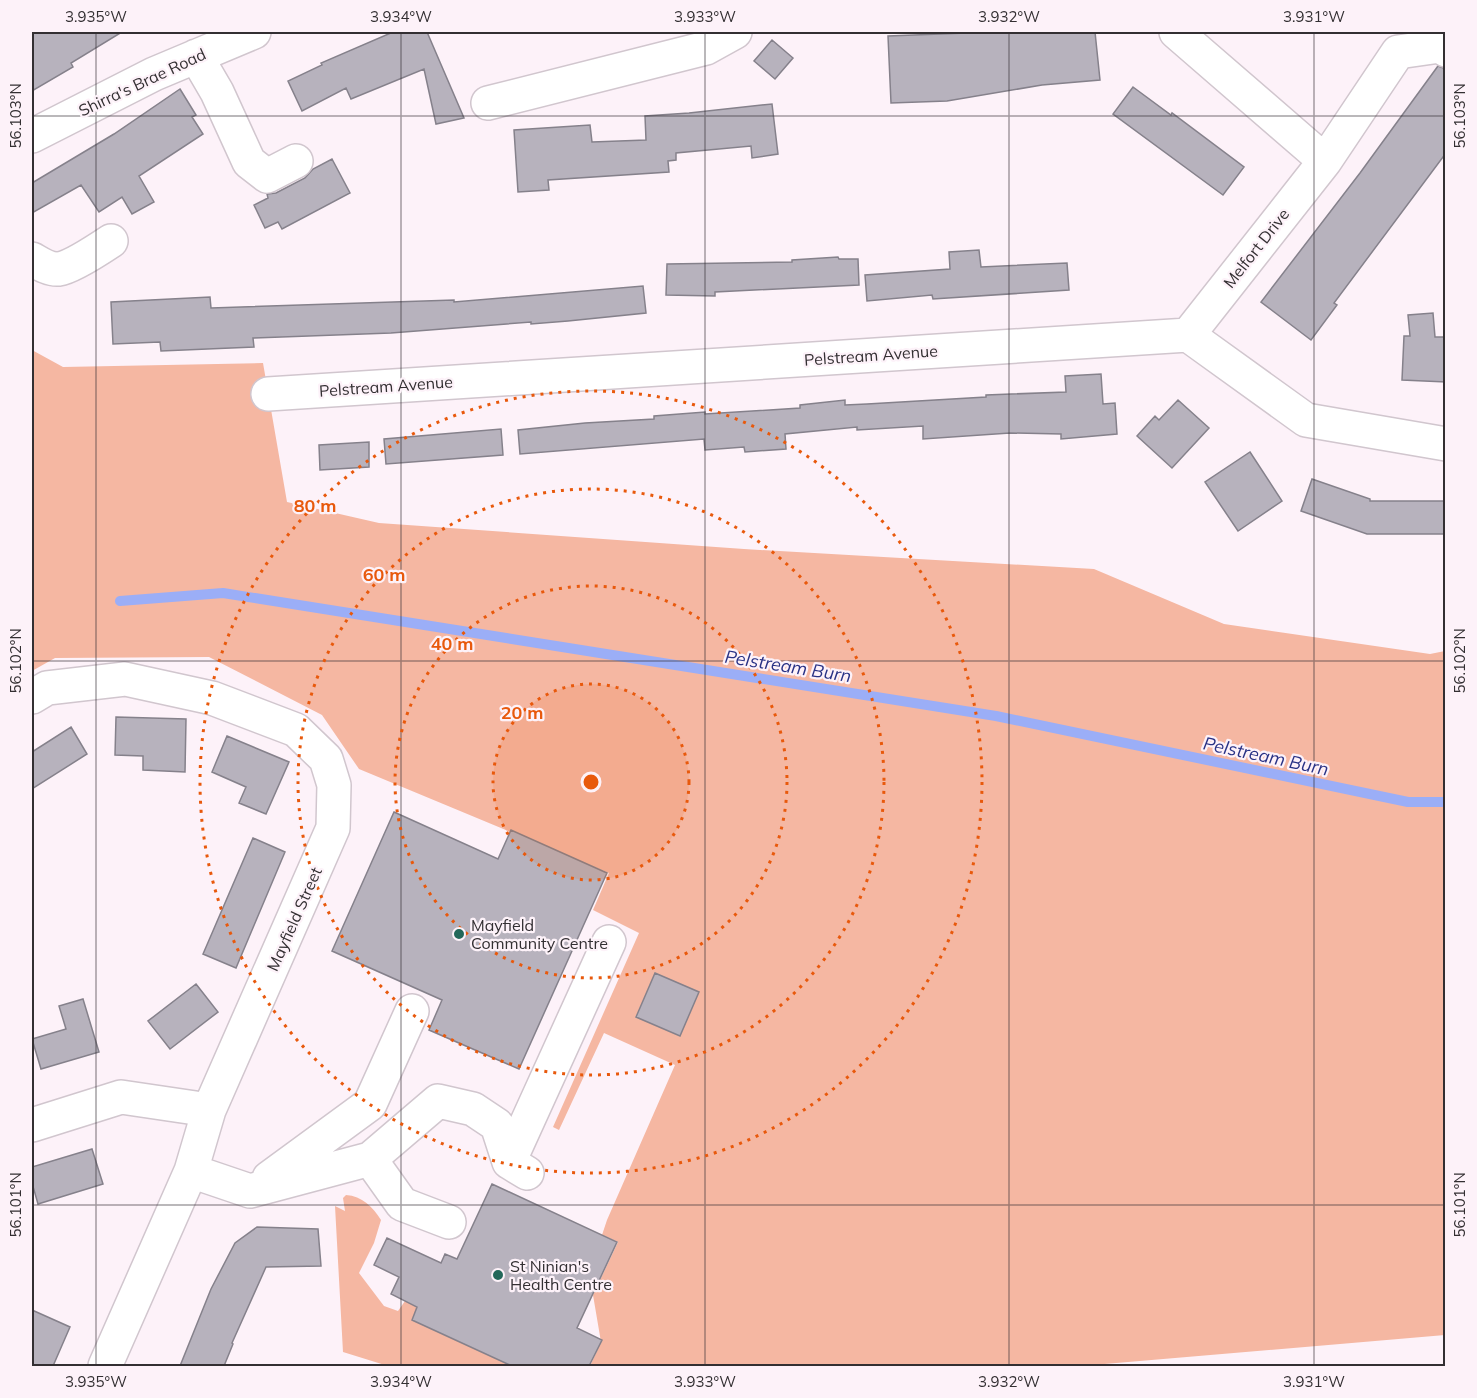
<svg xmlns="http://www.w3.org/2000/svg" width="1477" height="1398" viewBox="0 0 1477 1398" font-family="Mulish,sans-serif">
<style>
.green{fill:#f5b7a2}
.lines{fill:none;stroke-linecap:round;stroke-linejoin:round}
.stream{stroke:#9baef7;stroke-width:10}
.building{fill:#b7b2bd;stroke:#85818b;stroke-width:1.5}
.minor-casing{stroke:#d1c6ce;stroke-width:36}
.minor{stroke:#fff;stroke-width:33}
.ticks{fill:none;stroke:#332f32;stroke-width:1.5;stroke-opacity:0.45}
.ring{fill:none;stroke:#e8590c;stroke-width:3;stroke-dasharray:3 6}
.poi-dot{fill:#23685a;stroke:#fdf2f9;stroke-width:2}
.labels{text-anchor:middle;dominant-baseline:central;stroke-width:4.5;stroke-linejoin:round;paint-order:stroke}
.street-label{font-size:16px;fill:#332f32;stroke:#fdf2f9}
.poi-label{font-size:16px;fill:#332f32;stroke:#fdf2f9;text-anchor:start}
.water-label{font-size:18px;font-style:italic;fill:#293285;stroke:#fdf2f9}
.centre{fill:#e8590c;stroke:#fdf2f9;stroke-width:3}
.ring-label{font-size:18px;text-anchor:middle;font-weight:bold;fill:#e8590c;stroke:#fdf2f9;stroke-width:4.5;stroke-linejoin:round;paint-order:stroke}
.neatline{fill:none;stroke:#332f32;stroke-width:2}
.ticks-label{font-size:15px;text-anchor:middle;fill:#332f32}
</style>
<rect width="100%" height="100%" fill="#fdf2f9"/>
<path class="green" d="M32 350 63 367 263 363 287 502 379 523 744 549 1094 569 1224 624 1430 654 1445 651V1335L1081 1366H590L601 1342 593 1295 618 1242 602 1235 607 1220 675 1065 604 1033 559 1130 553 1127 639 933 593 910 609 873 359 769 322 715 209 657 55 658 32 671Z
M346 1195C362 1196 373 1207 381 1220L374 1243 359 1273 384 1306 398 1311 405 1301 418 1306 412 1320 512 1366H388L343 1352 335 1206 345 1211 343 1198Z"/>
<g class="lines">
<path class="stream" d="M120 601 223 593 996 716 1408 802H1446"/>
</g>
<path class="building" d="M32 32H122L71 63 73 67 32 91Z
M393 32H427L464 118 436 124 424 69 351 99 346 88 302 111 288 81 322 65 321 63Z
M966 32H1095L1100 80 1042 85 947 101 891 103 888 36 966 33Z
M772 40 793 58 775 79 754 61Z
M1438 66 1446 69V153L1334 303 1337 305 1311 340 1261 302 1360 173Z
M1133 87 1171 115 1172 113 1244 167 1223 195 1113 114Z
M180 89 196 115 192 117 203 134 139 176 154 202 132 214 122 197 99 212 81 185 32 213V183L114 134Z
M772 104 778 154 752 158 751 146 676 153V160L668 161 669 172 548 180 549 190 518 192 514 130 590 125 592 142 646 140 645 116 689 113Z
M332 159 350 193 282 229 278 222 265 228 254 205 268 198 267 194 276 193 305 178 313 169Z
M979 250 981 267 1067 263 1069 290 933 299 932 295 867 301 865 275 950 269 949 252Z
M838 257 839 259H858L859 285 715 292V296L666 295 667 264 792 262V260Z
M643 286 646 313 568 321 531 324V322L391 333 253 338 254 347 161 351 160 342 113 344 111 302 210 297 211 308 454 300V302Z
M1433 313 1435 337H1446V382L1402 380 1404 336H1410L1408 315Z
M1101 374 1103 404 1115 403 1117 434 1061 439V434L1010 433 923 439V426L857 430V427L785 434 786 449 745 452 744 447 705 450 704 439 520 454 518 430 585 423 654 419V416L705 412V414L800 408V405L845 400V405L867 404 986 397V395L1066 392 1065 376Z
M1178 400 1209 428 1172 468 1137 436 1155 416 1159 420Z
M501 429 503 455 386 464 384 439Z
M369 442V467L320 470 319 445Z
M1250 452 1282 501 1238 531 1205 482Z
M1312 479 1370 499V501H1446V534H1367L1301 511Z
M116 717 186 719 185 772 143 770V756L115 755Z
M71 727 87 754 32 789V752Z
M227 736 289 762 266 814 239 803 246 787 212 772Z
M394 812 498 859 511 830 607 873 519 1069 429 1030 442 1000 332 951Z
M253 838 285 852 236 968 203 954Z
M655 973 699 992 680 1036 636 1017Z
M196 984 218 1012 170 1049 148 1021Z
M83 999 99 1052 41 1069 32 1039 66 1029 59 1006Z
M92 1149 103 1184 38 1204 32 1183V1167Z
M492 1184 617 1242 577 1328 602 1340 589 1366H512L412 1320 417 1307 391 1294 399 1277 374 1265 387 1238 441 1263 445 1254 457 1259Z
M257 1227 318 1229 321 1266 266 1267 232 1343 233 1344 224 1366H180L211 1289 235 1243Z
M32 1310 70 1327 53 1366H32Z"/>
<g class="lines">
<g class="minor-casing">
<path id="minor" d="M1176 32 1325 161 1398 52 1440 46 1446 50
M196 56 217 92 249 162 267 176 296 161
M488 103 706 48 735 32
M32 136 154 74 254 32
M32 259C39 263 49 270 59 269 72 267 99 249 111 241
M1188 335 1325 161
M268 394 1188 335 1306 420 1446 444
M32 697 47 688 125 679 212 698 296 730 326 759 334 785 333 828 209 1110 191 1171 105 1366
M32 1125 121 1097 209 1110
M370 1159 402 1204 449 1222
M509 1162 609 942
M191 1171 250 1191 370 1159 438 1101 473 1109 497 1125 509 1162 527 1173
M269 1178 370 1104 412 1011"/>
</g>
<use href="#minor" class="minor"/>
</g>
<path class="ticks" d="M96 32V1366M401 32V1366M705 32V1366M1009 32V1366M1314 32V1366M32 116H1446M32 661H1446M32 1205H1446"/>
<circle cx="591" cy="782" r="98" fill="#e8590c" fill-opacity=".12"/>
<g class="ring">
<circle cx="591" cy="782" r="98"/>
<circle cx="591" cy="782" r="196"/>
<circle cx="591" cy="782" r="293"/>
<circle cx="591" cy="782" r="391"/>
</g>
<g class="poi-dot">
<circle cx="459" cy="934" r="6"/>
<circle cx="498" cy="1275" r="6"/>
</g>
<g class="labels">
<g class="street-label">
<text transform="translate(142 82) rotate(-25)">Shirra's Brae Road</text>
<text transform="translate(1256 248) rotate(-52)">Melfort Drive</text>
<text transform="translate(871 355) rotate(-4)">Pelstream Avenue</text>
<text transform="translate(386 386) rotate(-4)">Pelstream Avenue</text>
<text transform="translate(294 919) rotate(-66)">Mayfield Street</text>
</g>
<g class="poi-label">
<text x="471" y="925">Mayfield<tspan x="471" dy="18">Community Centre</tspan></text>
<text x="510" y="1266">St Ninian's<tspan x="510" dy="18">Health Centre</tspan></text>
</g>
<g class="water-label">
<text transform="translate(788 666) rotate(9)">Pelstream Burn</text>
<text transform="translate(1266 756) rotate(12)">Pelstream Burn</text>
</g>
</g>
<circle cx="591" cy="782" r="9" class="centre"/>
<g class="ring-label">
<text x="315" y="512">80 m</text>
<text x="384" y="581">60 m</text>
<text x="452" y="650">40 m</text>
<text x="522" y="719">20 m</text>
</g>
<rect width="1477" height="1398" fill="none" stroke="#fdf2f9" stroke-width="66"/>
<rect x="33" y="33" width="1411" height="1332" class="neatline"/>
<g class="ticks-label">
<text x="96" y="22">3.935°W</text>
<text x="401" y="22">3.934°W</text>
<text x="705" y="22">3.933°W</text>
<text x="1009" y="22">3.932°W</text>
<text x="1314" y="22">3.931°W</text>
<text transform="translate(16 116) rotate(-90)" y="5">56.103°N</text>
<text transform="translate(1460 116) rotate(-90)" y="5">56.103°N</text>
<text transform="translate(16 661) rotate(-90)" y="5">56.102°N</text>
<text transform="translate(1460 661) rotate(-90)" y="5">56.102°N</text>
<text transform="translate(16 1205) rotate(-90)" y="5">56.101°N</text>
<text transform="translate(1460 1205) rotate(-90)" y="5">56.101°N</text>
<text x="96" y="1387">3.935°W</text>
<text x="401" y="1387">3.934°W</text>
<text x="705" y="1387">3.933°W</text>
<text x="1009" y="1387">3.932°W</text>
<text x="1314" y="1387">3.931°W</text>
</g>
</svg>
